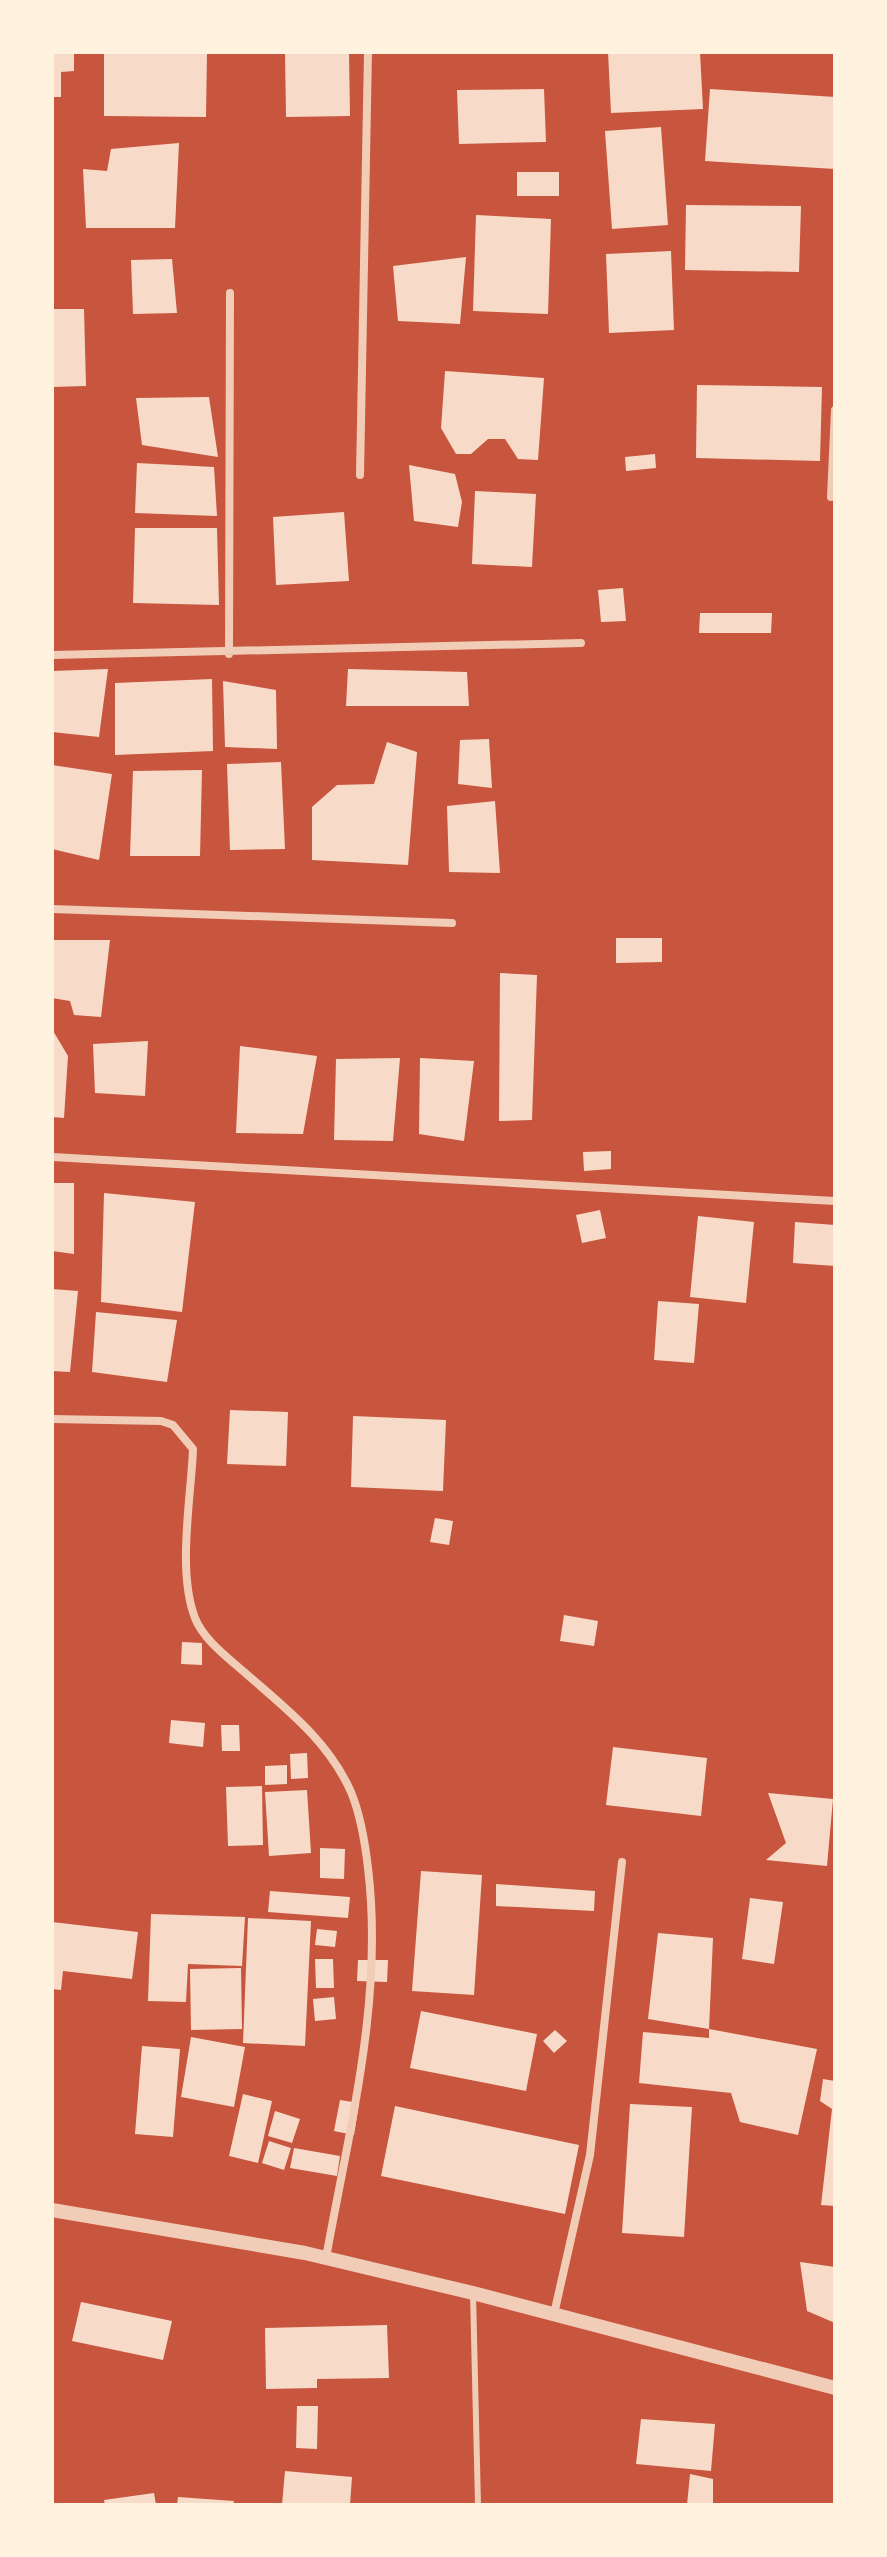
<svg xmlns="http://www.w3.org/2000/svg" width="887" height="2557" viewBox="0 0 887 2557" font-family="'Exo 2',sans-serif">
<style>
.building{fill:#f7dbc8}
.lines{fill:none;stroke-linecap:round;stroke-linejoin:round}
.service{stroke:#f1ccb7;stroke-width:6}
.minor{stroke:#f1ccb7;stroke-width:8}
.tertiary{stroke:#f1ccb7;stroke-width:14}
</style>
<rect width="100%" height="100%" fill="#c8553d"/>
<path class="building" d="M52 52H74V71L61 72V97H52Z
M104 52H207L206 117 104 116Z
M285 52H349L350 116 286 117Z
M608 52H700L703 109 611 113Z
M544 89 546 142 459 144 457 90Z
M710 89 835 97V169L705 161Z
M661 127 668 225 612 229 605 131Z
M179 143 175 228H86L83 169 107 171 111 149Z
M517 172H559V196H517Z
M686 205 801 206 799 272 685 270Z
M476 215 551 219 548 314 473 311Z
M671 251 674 330 609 333 606 254Z
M466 257 460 324 398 321 393 266Z
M172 259 177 313 133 314 131 260Z
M52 309H84L86 386 52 387Z
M445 371 544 378 538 460 518 459 505 439H488L471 454H456L441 428Z
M697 385 822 387 820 461 696 458Z
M209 397 218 457 142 445 136 398Z
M655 454 656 468 626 471 625 457Z
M137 463 214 467 217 516 135 513Z
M409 465 455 474 462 502 458 527 414 521Z
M475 491 536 494 532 567 472 564Z
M344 512 349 581 276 585 273 517Z
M135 528H217L219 605 133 603Z
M623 588 626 621 601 622 598 590Z
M700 613H772L771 633H699Z
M108 669 99 737 52 732V671Z
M348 669 467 672 469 706H346Z
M212 679 213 751 115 755V683Z
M223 681 276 690 277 749 225 747Z
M489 739 492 788 458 784 460 740Z
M387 742 417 752 408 865 312 860V807L337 785 374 784Z
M281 762 285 849 230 850 227 764Z
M52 765 112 774 99 860 52 849Z
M202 770 200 856H130L133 771Z
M495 801 500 873 449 872 447 806Z
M616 938H662V962L616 963Z
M52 940H110L101 1017 74 1015 70 1001 52 998Z
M500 973 537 975 532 1120 499 1121Z
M52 1029 68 1056 64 1118 52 1117Z
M148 1041 145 1096 95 1093 93 1044Z
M240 1046 317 1056 303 1134 236 1133Z
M400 1058 393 1141 334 1140 336 1059Z
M420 1058 474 1061 464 1141 419 1134Z
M611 1151V1169L584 1171 583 1152Z
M52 1183H74V1254L52 1251Z
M104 1193 195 1202 182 1312 101 1302Z
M600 1210 606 1238 582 1243 576 1215Z
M698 1216 754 1222 746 1303 690 1297Z
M795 1222 835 1225V1266L793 1263Z
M52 1289 78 1291 70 1372 52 1371Z
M658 1301 699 1304 694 1363 654 1360Z
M96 1312 177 1320 167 1382 92 1372Z
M230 1410 288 1412 286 1466 227 1464Z
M353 1416 446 1420 443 1491 351 1487Z
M435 1518 453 1521 449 1545 430 1542Z
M564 1615 598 1621 594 1646 560 1641Z
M182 1642 202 1643V1665L181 1664Z
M171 1720 205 1723 203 1747 169 1743Z
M221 1725H239L240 1751H222Z
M613 1747 707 1758 701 1816 606 1805Z
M307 1753 308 1778 291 1779 290 1754Z
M287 1765V1784L265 1785V1766Z
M262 1786 263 1845 228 1846 226 1787Z
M307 1790 311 1853 269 1856 265 1792Z
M768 1793 833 1799 827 1866 766 1860 786 1843Z
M320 1848 345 1849 344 1879 320 1878Z
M421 1871 482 1875 474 1995 412 1991Z
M496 1884 595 1891 594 1911 496 1906Z
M270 1891 350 1897 348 1918 268 1912Z
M750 1898 783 1902 774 1964 742 1959Z
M151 1914 245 1917 242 1966 188 1964 186 2002 148 2001Z
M248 1918 311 1921 305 2046 243 2043Z
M52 1922 138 1932 132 1979 63 1971 61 1990 52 1989Z
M317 1929 337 1931 335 1947 315 1945Z
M658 1933 713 1938 709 2029 648 2019Z
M315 1959H333L334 1988H316Z
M358 1960H388L387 1982 357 1981Z
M241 1968 242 2029 191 2030 190 1969Z
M334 1997 336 2019 315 2021 313 1999Z
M421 2011 537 2034 526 2091 410 2068Z
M709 2029 817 2049 798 2135 740 2122 731 2093 639 2083 643 2032 709 2038Z
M555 2030 567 2041 554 2053 543 2041Z
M191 2037 245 2047 234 2107 181 2097Z
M142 2046 180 2049 173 2137 135 2134Z
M823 2079 835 2081V2206L821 2205 832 2109 820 2101Z
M243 2094 272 2101 258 2163 229 2156Z
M340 2100 359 2103 354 2135 334 2131Z
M630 2104 692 2107 684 2237 622 2233Z
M395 2106 579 2145 565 2214 381 2176Z
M275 2111 300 2119 292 2143 268 2136Z
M269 2141 291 2148 284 2170 262 2163Z
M294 2148 340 2156 337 2176 290 2168Z
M800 2262 835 2267V2323L807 2311Z
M81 2302 172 2321 163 2360 72 2341Z
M387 2325 389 2378 317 2379V2388L266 2389 265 2328Z
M297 2406H318L317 2449 296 2448Z
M641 2419 715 2424 711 2471 636 2464Z
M285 2471 352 2477 350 2505H282Z
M690 2474 713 2479V2505H687Z
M154 2493 156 2505H105L104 2500Z
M178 2497 234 2501 233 2505H177Z"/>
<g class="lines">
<path class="service" d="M473 2293 478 2505"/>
<path class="minor" d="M360 475 368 52
M831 497 835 410
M229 654 230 293
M52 655 581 643
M52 909 452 923
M52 1157 835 1201
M52 1419 161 1421 173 1425 193 1449C191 1499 177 1571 195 1618 203 1639 227 1657 243 1671 285 1708 328 1740 351 1792 361 1816 365 1842 368 1868 384 2000 349 2129 326 2258
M554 2314 590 2155 622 1862"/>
<path class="tertiary" d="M52 2210 305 2253 473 2293 835 2388"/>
</g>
<rect width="887" height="2557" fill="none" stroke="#fff3e0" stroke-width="108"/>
</svg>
